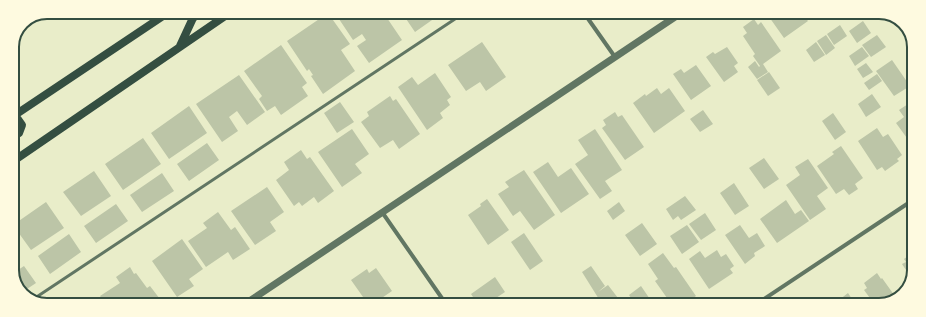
<svg xmlns="http://www.w3.org/2000/svg" width="926" height="317" viewBox="0 0 926 317" font-family="'Noto Serif',serif">
<style>
.building{fill:#bcc5a7}
.lines{fill:none;stroke-linecap:round;stroke-linejoin:round}
.service{stroke:#617663;stroke-width:3}
.minor{stroke:#617663;stroke-width:4}
.tertiary{stroke:#617663;stroke-width:7}
.secondary{stroke:#344e41;stroke-width:8}
.rim{fill:none;stroke:#344e41;stroke-width:2}
</style>
<rect width="100%" height="100%" fill="#e9edc9"/>
<path class="building" d="M328 13 350 44 341 50 355 71 323 94 311 76 313 75 309 69 307 71 287 41Z
M335 13H395L387 18 402 40 369 63 357 46 366 40 362 34 353 40Z
M402 13H442L415 32Z
M767 14H802L808 21 784 38Z
M818 14H826L820 18Z
M754 19 758 25 761 22 781 51 763 64 768 72 757 79 748 67 755 61 759 67 760 66 753 56 755 54 743 36 747 33 743 27Z
M863 21 871 33 857 43 849 31Z
M840 25 847 36 834 45 827 34Z
M826 35 835 48 826 55 817 41Z
M877 35 886 47 871 57 862 45Z
M482 42 506 77 486 91 480 82 466 91 448 65Z
M816 42 825 55 814 62 806 50Z
M281 45 307 83 302 87 308 96 281 115 275 106 267 111 259 99 262 96 244 71Z
M727 47 738 63 734 66 738 72 724 82 706 57 713 52 715 54Z
M862 47 869 56 855 66 849 56Z
M892 60 910 86 894 96 876 71Z
M866 63 873 72 863 78 857 69Z
M696 65 711 86 691 100 673 74 681 69 684 73Z
M769 72 780 88 768 96 757 80Z
M435 73 451 97 447 100 450 105 440 113 443 118 427 130 398 87 412 77 418 85Z
M877 74 882 81 869 90 864 83Z
M239 75 265 112 247 125 237 111 229 117 238 131 222 142 196 104Z
M657 88 661 94 669 88 685 111 654 133 633 103 645 94 646 96Z
M872 94 881 107 866 117 858 104Z
M390 96 393 101 396 99 420 134 399 149 393 140 380 148 361 122 369 116 367 112Z
M914 100 913 144 912 145 896 123 904 117 899 110Z
M340 102 354 122 337 133 324 113Z
M189 106 207 133 169 159 151 133Z
M703 110 713 124 700 132 690 119Z
M615 112 618 117 622 115 644 147 625 160 602 128 606 125 603 120Z
M833 113 846 132 835 140 822 121Z
M877 128 883 137 888 134 902 155 897 159 899 161 885 171 882 167 877 170 858 141Z
M352 129 369 154 355 164 362 173 342 187 318 152Z
M595 129 622 170 605 181 612 191 600 199 575 164 588 155 578 140Z
M143 138 161 164 123 190 105 164Z
M207 143 219 160 189 181 177 164Z
M841 146 863 178 855 184 858 189 849 195 844 189 836 194 817 166 834 154 832 152Z
M301 150 307 159 310 157 334 191 318 203 314 197 302 206 299 202 294 206 276 180 289 170 284 162Z
M764 158 779 179 764 189 749 168Z
M808 159 828 188 817 196 826 209 810 220 786 185 800 175 795 167Z
M548 162 558 177 571 168 589 194 561 213 533 172Z
M524 170 555 215 534 230 520 211 513 216 498 194 509 187 505 182Z
M94 171 111 196 81 216 63 192Z
M162 173 174 191 142 212 130 195Z
M734 183 749 206 735 215 720 193Z
M267 187 284 212 270 222 276 231 255 245 231 211Z
M685 196 696 210 681 220 678 216 673 220 666 209Z
M487 199 509 230 488 245 468 215 481 206 480 204Z
M786 200 795 214 801 210 809 221 777 243 760 219Z
M46 202 64 228 31 250 13 225Z
M619 202 625 211 613 220 607 211Z
M116 204 128 221 96 243 84 226Z
M218 212 231 230 235 227 250 249 233 260 228 252 206 267 188 241 207 228 203 223Z
M705 213 716 230 701 240 689 224Z
M642 223 657 244 640 256 625 235Z
M687 225 699 242 682 254 670 236Z
M740 225 749 238 757 233 765 246 754 253 755 256 745 264 725 235Z
M524 233 543 261 530 270 511 242Z
M69 234 81 252 50 274 38 256Z
M182 239 203 269 189 279 194 286 177 297 152 261Z
M12 244 20 256 12 262Z
M717 250 721 257 726 254 734 266 730 269 733 273 709 289 689 259 700 251 705 258Z
M663 253 674 268 676 267 696 296 684 305H672L655 281 658 279 648 264Z
M912 253V279L902 264 906 262 904 259Z
M24 266 36 283 21 293 19 292 12 274Z
M591 266 605 286 598 292 608 285 618 298 609 304H602L582 272Z
M130 267 134 274 136 273 147 288 150 286 163 303H105L100 296 120 283 116 277Z
M376 268 392 291 373 304H368L351 280 367 269 369 273Z
M877 273 881 279 882 278 897 299 879 305H875L864 290 867 288 864 283Z
M495 277 505 292 487 304H474L470 299 473 297 471 294Z
M641 286 654 305 635 304 629 295Z
M848 293 856 305H836L840 302 839 300Z
M95 297 99 303H86Z
M357 299 360 304H350Z
M399 299 403 304H392Z"/>
<g class="lines">
<path class="service" d="M32 300 464 13"/>
<path class="minor" d="M584 13 615 57
M902 22 910 33
M382 212 446 304
M755 305 913 200"/>
<path class="tertiary" d="M245 304 681 13"/>
<path class="secondary" d="M180 46 193 18 201 12
M12 117 169 12
M12 138 19 133 22 125 15 115
M12 162 231 12"/>
</g>
<path d="M0 0H926V317H0ZM47 19H879A28 28 0 0 1 907 47V270A28 28 0 0 1 879 298H47A28 28 0 0 1 19 270V47A28 28 0 0 1 47 19Z" fill="#fefae0" fill-rule="evenodd"/>
<path class="rim" d="M47 19H879A28 28 0 0 1 907 47V270A28 28 0 0 1 879 298H47A28 28 0 0 1 19 270V47A28 28 0 0 1 47 19Z"/>
</svg>
